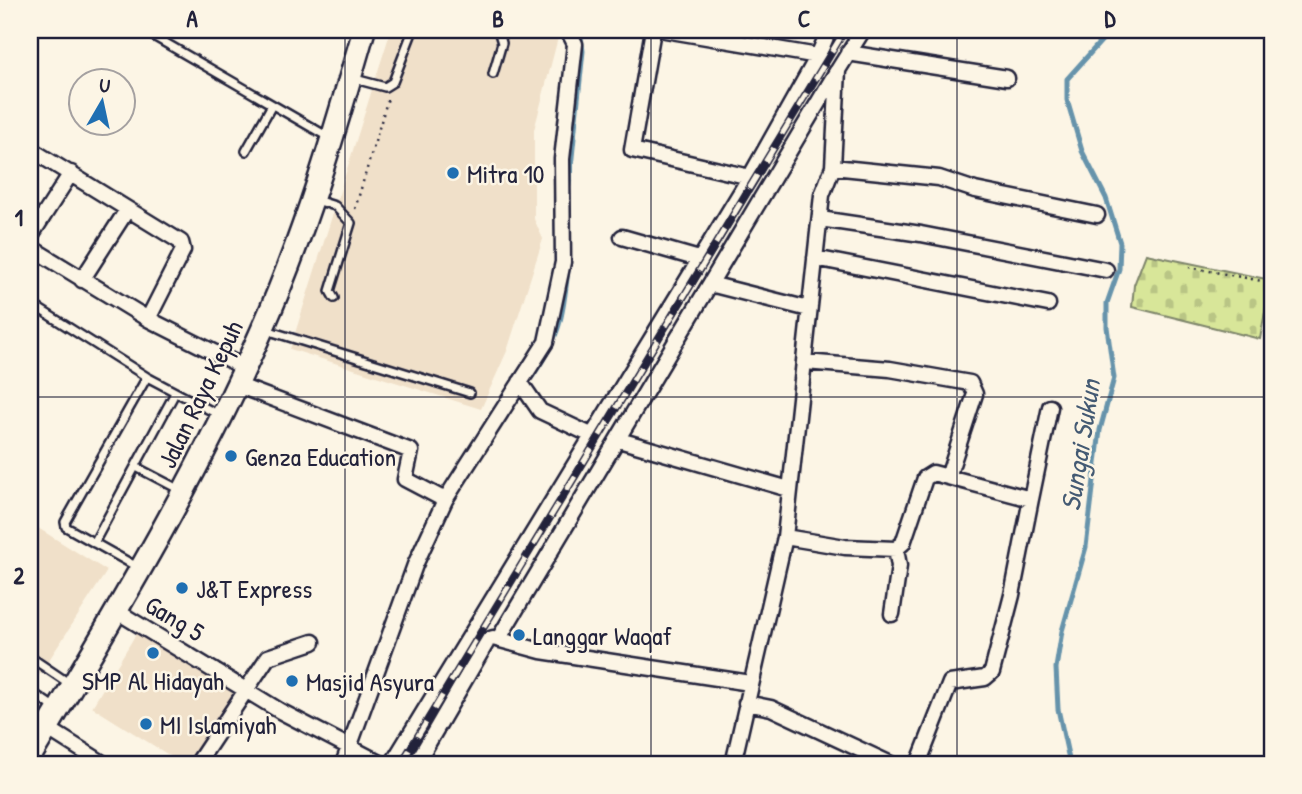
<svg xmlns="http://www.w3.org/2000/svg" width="1302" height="794" viewBox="0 0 1302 794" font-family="'Patrick Hand',sans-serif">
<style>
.built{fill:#f0e0c9}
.cemetery{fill:url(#cemetery-stones);stroke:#7d846a;stroke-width:2}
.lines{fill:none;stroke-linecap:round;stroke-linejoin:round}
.stream{stroke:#6693ab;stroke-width:5}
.lane-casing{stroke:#22223b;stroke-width:12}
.street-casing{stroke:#22223b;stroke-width:19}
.primary-casing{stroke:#22223b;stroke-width:26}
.path{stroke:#22223b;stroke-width:2.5;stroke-dasharray:2 5;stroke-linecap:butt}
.lane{stroke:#fcf5e5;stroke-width:7}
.street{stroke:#fcf5e5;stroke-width:14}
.primary{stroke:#fcf5e5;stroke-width:21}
.rail-casing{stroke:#22223b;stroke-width:8}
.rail{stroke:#fcf5e5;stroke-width:5;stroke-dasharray:16;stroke-linecap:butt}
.grid{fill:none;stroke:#22223b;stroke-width:2;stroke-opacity:0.55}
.poi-dot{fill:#1f6fb2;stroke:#fcf5e5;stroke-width:2.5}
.labels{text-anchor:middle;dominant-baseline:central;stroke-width:5;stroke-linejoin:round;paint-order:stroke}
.poi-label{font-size:26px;fill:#22223b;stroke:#fcf5e5;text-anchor:start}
.street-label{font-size:26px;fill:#22223b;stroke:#fcf5e5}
.water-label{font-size:28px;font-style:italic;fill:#445a73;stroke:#fcf5e5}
.neatline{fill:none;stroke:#22223b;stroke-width:2.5}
.grid-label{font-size:23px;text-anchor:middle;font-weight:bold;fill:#22223b}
</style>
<defs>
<pattern id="cemetery-stones" width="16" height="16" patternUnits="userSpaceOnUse" patternTransform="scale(1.75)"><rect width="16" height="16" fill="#d8e699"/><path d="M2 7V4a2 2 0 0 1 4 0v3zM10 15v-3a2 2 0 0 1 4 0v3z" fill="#b9c585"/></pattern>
</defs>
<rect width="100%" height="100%" fill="#fcf5e5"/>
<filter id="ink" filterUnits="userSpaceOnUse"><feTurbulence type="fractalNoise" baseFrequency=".0143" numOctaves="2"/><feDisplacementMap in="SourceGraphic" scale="14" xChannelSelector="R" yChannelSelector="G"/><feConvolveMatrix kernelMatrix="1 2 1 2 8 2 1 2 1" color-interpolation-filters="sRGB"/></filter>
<g filter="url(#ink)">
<path class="built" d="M391 30H560L534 130V219L543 239 507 351 481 409 290 349Z
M30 523 107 571 30 689Z
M139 629 241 690 196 764H183L92 707Z"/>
<path class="cemetery" d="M1146 254 1271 280 1260 339 1132 307 1134 285Z"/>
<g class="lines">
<path class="stream" d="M569 186 583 51 580 30
M532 377C560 336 563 318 568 269
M351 764 356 750
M1070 764 1058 709 1056 668 1062 631 1086 547 1100 430 1114 378 1107 327V303L1119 269 1120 243 1106 198 1082 151 1067 100V79L1111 30"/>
<g class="lane-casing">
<path id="lane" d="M143 30 330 138
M493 74 502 43 498 30
M351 78 385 87 393 82 413 30
M246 151 272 105
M313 199 335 206 351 223 330 291 334 298
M30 303 147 377 219 415
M263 329 470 393
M136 467 182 491
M94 543 175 393
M139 568 66 527 65 522 147 377
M30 657 70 684
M30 691 55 708"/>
</g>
<g class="street-casing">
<path id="street" d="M653 30 632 150 750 177 818 56 829 30
M665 30 818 56
M848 53 1007 78
M30 149 181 242 183 250 148 319
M833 167 939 178 975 190 1097 215
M820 219 921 234 1106 270
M30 237 71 173
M622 237 699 259
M30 247 148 319 245 368
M815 258 1048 304
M82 280 127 210
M710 284 809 309
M805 362 890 369 970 383 975 394 948 477
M520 382 540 411 591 435
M237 385 411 451 405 479 445 500
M619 440 789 489
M785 537 845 547 896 549 903 543 925 478 933 473 1031 499 1050 407
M118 612 280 711 382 764
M892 614 899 566 896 549
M499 638 837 71
M746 703 771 708 891 764
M47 728 104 764
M197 764 268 657 313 642
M343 764 415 565 445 500 546 342 563 262 562 159 575 44 568 30
M392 764 750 177
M416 764 488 640 493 638 541 651 750 683
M733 764 785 537 822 195 833 167 838 70 863 30
M918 764 950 683 985 678 992 672 1012 595 1031 499"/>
</g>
<g class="primary-casing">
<path id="primary" d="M30 757C114 616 196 481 262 330 305 233 335 131 364 30"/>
</g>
<path class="path" d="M355 209 388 98
M1189 267 1272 283"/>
<use href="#lane" class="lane"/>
<use href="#street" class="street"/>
<use href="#primary" class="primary"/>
<g class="rail-casing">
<path id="rail" d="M401 764 845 30"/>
</g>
<use href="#rail" class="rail"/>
</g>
</g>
<path class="grid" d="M345 30V764M651 30V764M957 30V764M30 397H1272"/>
<g class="poi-dot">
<circle cx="453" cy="173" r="7"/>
<circle cx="231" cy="456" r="7"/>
<circle cx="182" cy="588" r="7"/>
<circle cx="519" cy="635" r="7"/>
<circle cx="153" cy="653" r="7"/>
<circle cx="292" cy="681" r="7"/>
<circle cx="146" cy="724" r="7"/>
</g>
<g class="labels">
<g class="poi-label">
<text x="467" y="173">Mitra 10</text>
<text x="245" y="456">Genza Education</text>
<text x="196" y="588">J&amp;T Express</text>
<text x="533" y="635">Langgar Waqaf</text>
<text x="153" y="680" text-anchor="middle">SMP Al Hidayah</text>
<text x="306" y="681">Masjid Asyura</text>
<text x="160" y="724">MI Islamiyah</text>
</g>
<g class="street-label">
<text transform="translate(200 394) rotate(-64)">Jalan Raya Kepuh</text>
<text transform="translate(175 618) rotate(31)">Gang 5</text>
</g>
<g class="water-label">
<text transform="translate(1080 445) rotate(-81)">Sungai Sukun</text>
</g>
</g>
<rect width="1302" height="794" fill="none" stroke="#fcf5e5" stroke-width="77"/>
<g transform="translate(102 102) rotate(9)"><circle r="33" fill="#fcf5e5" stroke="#a5a1a1" stroke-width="2"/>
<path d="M0-5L12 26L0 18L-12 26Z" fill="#1f6fb2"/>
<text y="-10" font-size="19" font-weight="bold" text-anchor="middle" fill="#22223b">U</text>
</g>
<rect x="38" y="38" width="1226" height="718" class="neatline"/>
<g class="grid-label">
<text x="192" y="27">A</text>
<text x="498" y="27">B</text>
<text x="804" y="27">C</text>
<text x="1110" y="27">D</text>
<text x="19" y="226">1</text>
<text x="19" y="584">2</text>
</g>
</svg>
